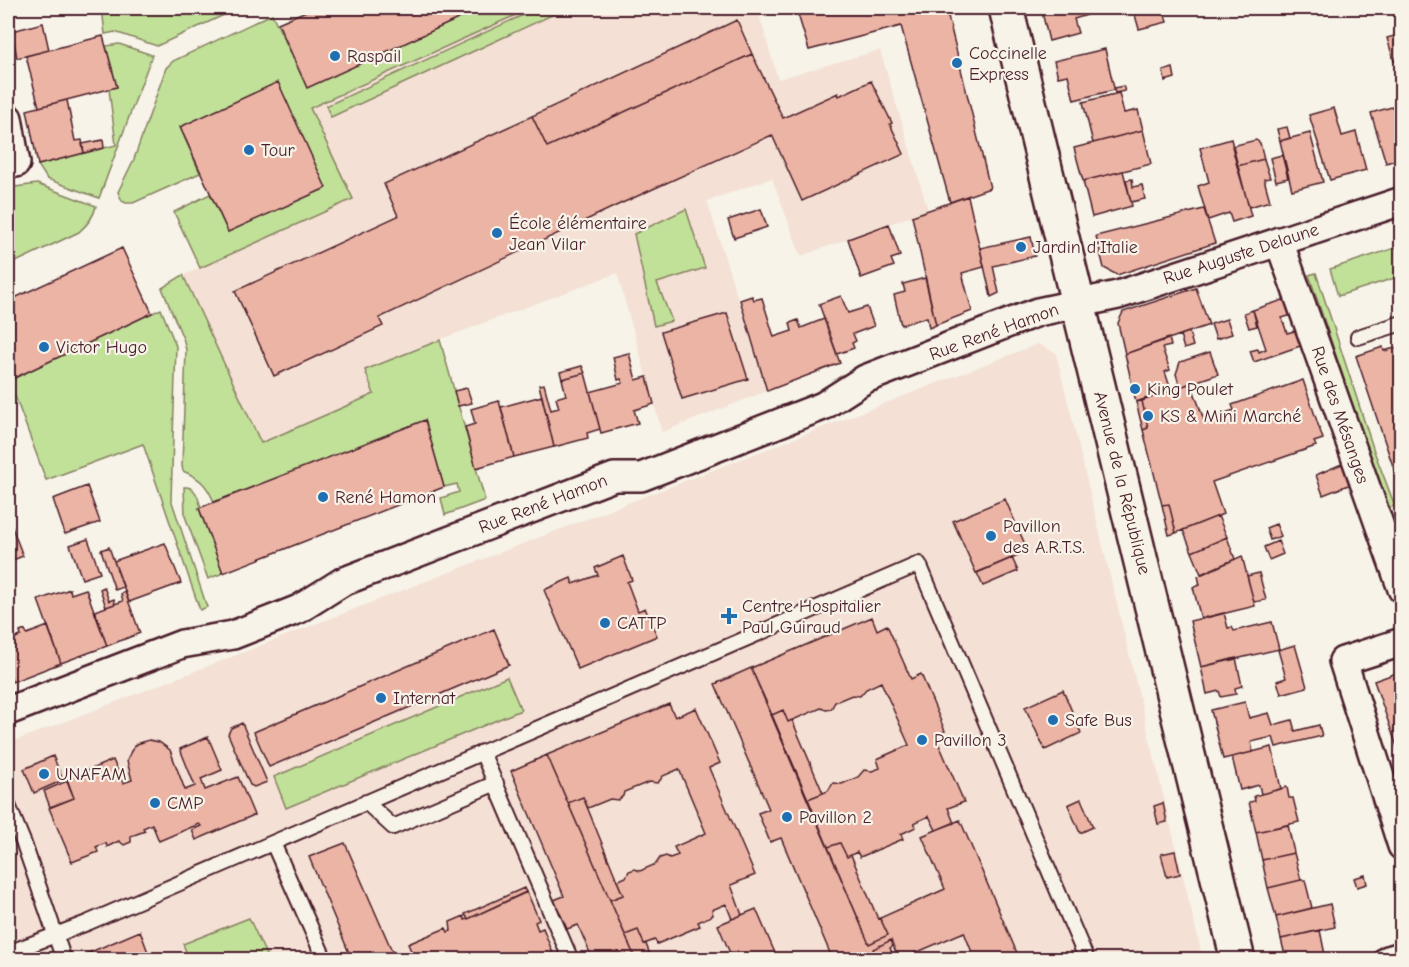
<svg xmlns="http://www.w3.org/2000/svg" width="1409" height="967" viewBox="0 0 1409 967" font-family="'Comic Neue',sans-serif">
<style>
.built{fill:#f4e0d4}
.green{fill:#c1e098;stroke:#868062;stroke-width:1.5}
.building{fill:#ecb4a4;stroke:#4a1f2b;stroke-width:1.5}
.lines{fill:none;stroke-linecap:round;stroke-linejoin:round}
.lane-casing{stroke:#4a1f2b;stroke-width:18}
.street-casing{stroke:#4a1f2b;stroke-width:32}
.secondary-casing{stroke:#4a1f2b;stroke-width:38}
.lane{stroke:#f7f3e8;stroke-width:14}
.street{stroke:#f7f3e8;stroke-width:27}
.secondary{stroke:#f7f3e8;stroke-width:33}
.poi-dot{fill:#1f6fb2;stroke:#f7f3e8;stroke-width:2}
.labels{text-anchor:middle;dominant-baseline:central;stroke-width:4.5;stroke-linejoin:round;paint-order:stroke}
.poi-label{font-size:18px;fill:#4a1f2b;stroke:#f7f3e8;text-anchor:start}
.street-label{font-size:18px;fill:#4a1f2b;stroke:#f7f3e8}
</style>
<rect width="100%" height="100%" fill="#f7f3e8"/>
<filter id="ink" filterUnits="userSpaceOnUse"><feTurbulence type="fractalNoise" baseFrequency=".0167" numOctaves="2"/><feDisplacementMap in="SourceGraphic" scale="12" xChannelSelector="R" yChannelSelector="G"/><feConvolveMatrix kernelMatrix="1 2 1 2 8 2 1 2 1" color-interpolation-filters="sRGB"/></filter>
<g filter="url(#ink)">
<path class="built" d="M531 8H757L778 79 880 50 928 210 801 256 772 178 707 201 767 391 662 432 617 273 407 352 418 394 243 462 195 345 173 280 353 199 310 108Z
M1038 344 1056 353 1203 959H8V745L12 742Z"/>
<path class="green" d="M102 8H239L157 46 115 32 105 34Z
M482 8H531L310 108 353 199 200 268 174 212 210 194 228 232 326 188 278 83 180 127 200 173 133 203H126L122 201 118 192 134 159 166 68 173 61 272 14 307 87Z
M538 8H567L331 117 326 106Z
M119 44 152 55 99 198 47 179 38 165 116 145 109 89 117 87 106 46Z
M37 184 96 206C94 217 87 225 79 232L18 261 8 263V188Z
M686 209 705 268 657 283 672 321 654 326 634 234Z
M1401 246V276L1338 296 1330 269Z
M1316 273 1374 451 1395 506 1387 508 1309 275Z
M183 275 261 443 374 394 365 370 440 340 485 500 445 515 441 498 459 492 457 484 444 487 425 420 214 502C207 485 200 478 183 471L182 466 186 350 184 341 162 288Z
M161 309 176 346 171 499 207 607 200 610 143 444 46 480 15 396 8 398V381Z
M184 487C196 486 198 498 201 507L199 509 223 573 208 579 185 516Z
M507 677 521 710 286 808 274 777Z
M249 918 268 959H189L183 944Z"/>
<path class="building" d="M313 8H482L307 88 278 23Z
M796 8H946L990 188 950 202 901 26 809 50Z
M1041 8H1085L1087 15 1074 19 1078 33 1049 41Z
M1133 8H1163L1167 22 1139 29Z
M737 20 752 54 547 147 532 116Z
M43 23 49 50 17 58 12 31Z
M1402 34V59L1394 61 1387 38Z
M103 36 117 87 39 107 26 56Z
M1105 49 1114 88 1123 86 1125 91 1115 93 1114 90 1074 100 1068 75 1058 77 1054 61Z
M752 54 783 118 838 93 839 96 871 81 892 123 890 124 904 154 802 201 772 135 620 204 379 318 383 326 274 376 235 291 398 216 384 184 532 116 547 147Z
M1173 68 1175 78 1165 81 1163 71Z
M278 82 326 188 228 232 180 127Z
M1119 93 1124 113 1138 110 1143 130 1093 143 1083 102Z
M67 100 75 141 82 140 84 153 38 165 27 110Z
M1402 104V158L1386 163 1371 113Z
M1334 108 1342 136 1356 132 1366 170 1330 180 1309 115Z
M1287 127 1290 138 1280 141 1277 129Z
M1143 130 1151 164 1083 181 1074 148Z
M1310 133 1323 182 1292 190 1280 141Z
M1231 139 1251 216 1232 222 1229 213 1208 220 1198 186 1209 182 1200 148Z
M103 140 104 148 84 153 82 144Z
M1256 140 1260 143 1264 159 1237 166 1232 146Z
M1282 155 1288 178 1276 181 1270 158Z
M1264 159 1270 178 1264 179 1270 201 1249 207 1237 166Z
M1123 171 1132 206 1092 217 1083 181Z
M1132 179 1133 187 1142 185 1145 199 1131 202 1126 180Z
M968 196 984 267 962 273 972 311 936 325 912 216Z
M761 209 767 227 734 238 728 220Z
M1204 209 1215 243 1117 275 1104 268 1096 236Z
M889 224 900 256 891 259 894 266 861 278 848 239Z
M1031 237 1035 256 993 266 999 293 991 297 980 248Z
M122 248 152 313 8 381V301Z
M925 278 936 325 929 328 927 317 901 325 894 295 905 292 903 284Z
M1196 288 1209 325 1125 354 1118 323 1123 312Z
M752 296 754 300 762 298 774 337 792 331 790 323 798 320 801 328 824 319 840 363 767 391 740 300Z
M841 296 848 313 867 307 874 326 853 334 856 341 852 343 854 348 837 354 819 304Z
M1286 299 1292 315 1282 318 1287 333 1298 330 1303 345 1254 362 1250 351 1258 349 1259 352 1266 349 1253 310Z
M1253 310 1257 326 1249 328 1244 313Z
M727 313 748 379 682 399 661 332Z
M1227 319 1232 334 1216 339 1211 324Z
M1189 332 1193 346 1184 349 1180 335Z
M1169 338 1171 346 1162 348 1170 370 1165 372 1171 390 1136 402 1125 354Z
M1402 346V493L1356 356 1383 347 1384 351Z
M1210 352 1218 374 1180 387 1176 374 1180 362Z
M629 353 636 380 647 377 654 404 634 410 638 423 601 433 590 392 623 383 621 379 618 380 613 357Z
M582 366 585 373 562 379 560 372Z
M585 373 600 429 587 433 588 438 554 447 539 385 544 384 551 410 559 408 556 398 566 395 562 379Z
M1303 380 1323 439 1314 442 1316 446 1212 482 1223 514 1176 533 1169 504 1162 505 1143 430 1148 428 1142 401 1191 383 1204 420 1234 410 1232 405Z
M467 388 472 403 458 406 454 391Z
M542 396 554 447 514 457 501 407Z
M499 401 514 457 476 468 465 427 475 424 471 409Z
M1142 401 1148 428 1143 430 1136 402Z
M425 420 444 487 223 573 199 508Z
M1344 463 1351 484 1323 495 1316 475Z
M87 486 100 522 65 534 53 499Z
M1005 499 1028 551 976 573 953 521Z
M1169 504 1176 533 1169 535 1162 505Z
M1218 516 1227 537 1192 552 1183 530Z
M8 517 23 556 8 562Z
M1276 524 1281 536 1270 540 1266 528Z
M1227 537 1235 559 1201 574 1192 552Z
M88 539 100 573 82 579 70 545Z
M1278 541 1283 554 1269 560 1264 547Z
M165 543 181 583 129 602 114 561Z
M109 547 123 587 115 590 101 550Z
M623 556 632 580 627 582 638 611 645 608 657 636 578 669 544 590 571 578 573 584 598 575 595 568Z
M1242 556 1255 606 1201 619 1193 587 1200 585 1198 576Z
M1012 558 1018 571 983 586 977 573Z
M1259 573 1266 600 1254 602 1247 576Z
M104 587 109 601 114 599 115 604 106 607 100 589Z
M70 589 71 594 86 589 107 646 61 663 38 600Z
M125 592 140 633 107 646 95 611 123 601 121 594Z
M1224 613 1228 628 1232 627 1234 631 1272 622 1279 649 1201 667 1190 621Z
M872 617 877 630 887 625 911 679 921 674 945 731 935 735 964 802 948 808 954 823 936 830 929 816 914 823 916 827 901 834 903 839 860 857 857 852 847 857 840 843 828 847 808 799 828 791 833 783 842 784 858 777 864 770 872 771 880 768 877 759 909 745 881 682 866 689 860 696 852 695 835 702 831 709 826 710 821 708 788 722 783 710 772 715 751 668Z
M8 626 12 639 21 636 20 632 25 630 27 634 48 626 61 663 12 682 8 668Z
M494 629 509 665 269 767 254 732Z
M1295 645 1307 687 1281 694 1277 681 1286 678 1278 650Z
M1236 658 1242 686 1235 688 1236 694 1221 697 1219 691 1207 694 1201 667Z
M751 668 869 944 888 935 880 918 945 889 922 836 960 820 1020 960H975L964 932 899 960 891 940 873 949 877 960H833L781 838 770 842 758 813 769 809 715 684Z
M1402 671V761L1374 681Z
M1063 690 1081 733 1045 750 1025 707Z
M1245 702 1249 718 1269 713 1273 725 1292 720 1295 731 1319 725 1322 736 1276 747 1273 737 1251 742 1253 752 1223 759 1211 710Z
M669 704 675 717 696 708 720 763 709 768 755 875 731 885 742 915 732 919 726 904 712 910 713 915 698 922 700 926 657 944 655 940 644 944 638 930 625 935 610 900 623 895 617 881 626 877 629 871 635 869 640 871 656 864 660 858 666 856 670 858 678 855 674 847 706 833 679 769 663 776 658 783 649 782 624 792 623 796 618 800 610 799 588 808 583 797 568 803 547 755Z
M783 710 788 722 792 720 823 793 808 799 772 715Z
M242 723 267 782 254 787 250 785 228 734 231 728Z
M208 737 222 770 201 779 205 790 238 777 254 815 196 840 192 830 201 826 199 824 159 841 152 824 143 828 145 831 131 836V842L124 845 119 841 107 847 106 843 96 847 98 852 72 862 49 808 74 798 67 779 113 760 123 783 132 780 127 761 131 751 137 744 149 740 159 742 170 750 185 790 195 786 180 749Z
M1272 747 1281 789 1261 794 1259 785 1240 790 1232 757Z
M547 755 610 900 636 960H593L578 925 567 929 554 900 564 896 511 771Z
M53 756 63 780 34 793 24 769Z
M67 781 74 798 50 807 44 791Z
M1287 787 1289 798H1293L1299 822 1256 832 1249 802 1255 801 1254 796Z
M583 797 623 895 610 900 568 803Z
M1081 799 1093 827 1080 833 1068 805Z
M1163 803 1167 822 1158 824 1154 806Z
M1288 825 1294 853 1262 860 1256 832Z
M345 843 396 960H352L309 857Z
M840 843 847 857 851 855 878 919 880 918 888 935 869 944 828 847Z
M1175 851 1180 874 1167 877 1161 854Z
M1294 853 1301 880 1268 888 1262 860Z
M1365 875 1367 884 1357 887 1354 878Z
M1301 880H1305L1312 908 1276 917 1268 888Z
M524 888 526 892 468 919 465 914Z
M527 892 539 920 535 922 538 930 543 928 554 956 547 960H407V956L412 953 408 944 446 928 448 932 451 931 450 922 464 916 465 920 468 919Z
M1330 904 1335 927 1281 939 1276 917Z
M756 909 778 960H733L718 925Z
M638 930 644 944H646L652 960H636L625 935Z
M1320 930 1326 960H1291L1290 954 1285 955 1281 939Z
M140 931 151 960H88L86 954Z
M891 940 893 946 890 948 895 960H877L873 949Z"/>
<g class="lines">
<g class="lane-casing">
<path id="lane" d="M1358 337 1402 323
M482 752 571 960
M366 802 393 827 496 783
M8 805 24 844 64 960
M273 843 325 960
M8 953 87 923 919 564 1087 960"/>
</g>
<g class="street-casing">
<path id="street" d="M8 118 16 163
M1279 241 1402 589
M1402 642 1343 661 1402 846
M8 711 182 644 233 635 299 609 342 582 614 477H641L823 406 865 379 1022 318 1038 312 1118 295 1402 201
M1388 960 1402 956"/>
</g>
<g class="secondary-casing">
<path id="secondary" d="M1006 8 1238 960"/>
</g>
<use href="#lane" class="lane"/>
<use href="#street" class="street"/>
<use href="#secondary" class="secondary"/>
</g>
</g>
<g class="poi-dot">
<circle cx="335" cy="56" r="6"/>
<circle cx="957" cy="63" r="6"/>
<circle cx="249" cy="150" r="6"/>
<circle cx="497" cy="233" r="6"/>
<circle cx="1021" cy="247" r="6"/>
<circle cx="44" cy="347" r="6"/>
<circle cx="1135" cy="389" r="6"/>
<circle cx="1148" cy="416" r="6"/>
<circle cx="323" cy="497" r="6"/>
<circle cx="991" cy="536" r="6"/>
<path d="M726 607h6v6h6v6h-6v6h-6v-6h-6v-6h6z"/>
<circle cx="605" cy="623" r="6"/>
<circle cx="381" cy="698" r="6"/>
<circle cx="1053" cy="720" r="6"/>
<circle cx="922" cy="740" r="6"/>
<circle cx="44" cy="774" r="6"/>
<circle cx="155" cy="803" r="6"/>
<circle cx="787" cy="817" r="6"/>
</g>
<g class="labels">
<g class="poi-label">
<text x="969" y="53">Coccinelle<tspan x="969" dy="21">Express</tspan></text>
<text x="347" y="56">Raspail</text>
<text x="261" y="150">Tour</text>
<text x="509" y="223">École élémentaire<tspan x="509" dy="21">Jean Vilar</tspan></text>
<text x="1033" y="247">Jardin d'Italie</text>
<text x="56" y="347">Victor Hugo</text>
<text x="1147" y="389">King Poulet</text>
<text x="1160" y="416">KS &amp; Mini Marché</text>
<text x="335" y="497">René Hamon</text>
<text x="1003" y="526">Pavillon<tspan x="1003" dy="21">des A.R.T.S.</tspan></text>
<text x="742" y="606">Centre Hospitalier<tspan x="742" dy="21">Paul Guiraud</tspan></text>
<text x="617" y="623">CATTP</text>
<text x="393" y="698">Internat</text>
<text x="1065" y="720">Safe Bus</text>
<text x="934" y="740">Pavillon 3</text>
<text x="56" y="774">UNAFAM</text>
<text x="167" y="803">CMP</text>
<text x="799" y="817">Pavillon 2</text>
</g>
<g class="street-label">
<text transform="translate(1241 254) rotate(-18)">Rue Auguste Delaune</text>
<text transform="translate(994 332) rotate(-20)">Rue René Hamon</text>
<text transform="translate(1340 415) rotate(71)">Rue des Mésanges</text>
<text transform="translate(1122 483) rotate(76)">Avenue de la République</text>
<text transform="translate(543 504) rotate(-21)">Rue René Hamon</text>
</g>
</g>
<rect width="1409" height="967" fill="none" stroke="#f7f3e8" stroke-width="30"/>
<rect x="15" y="15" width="1379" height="937" fill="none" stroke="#4a1f2b" stroke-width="2" filter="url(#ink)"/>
</svg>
